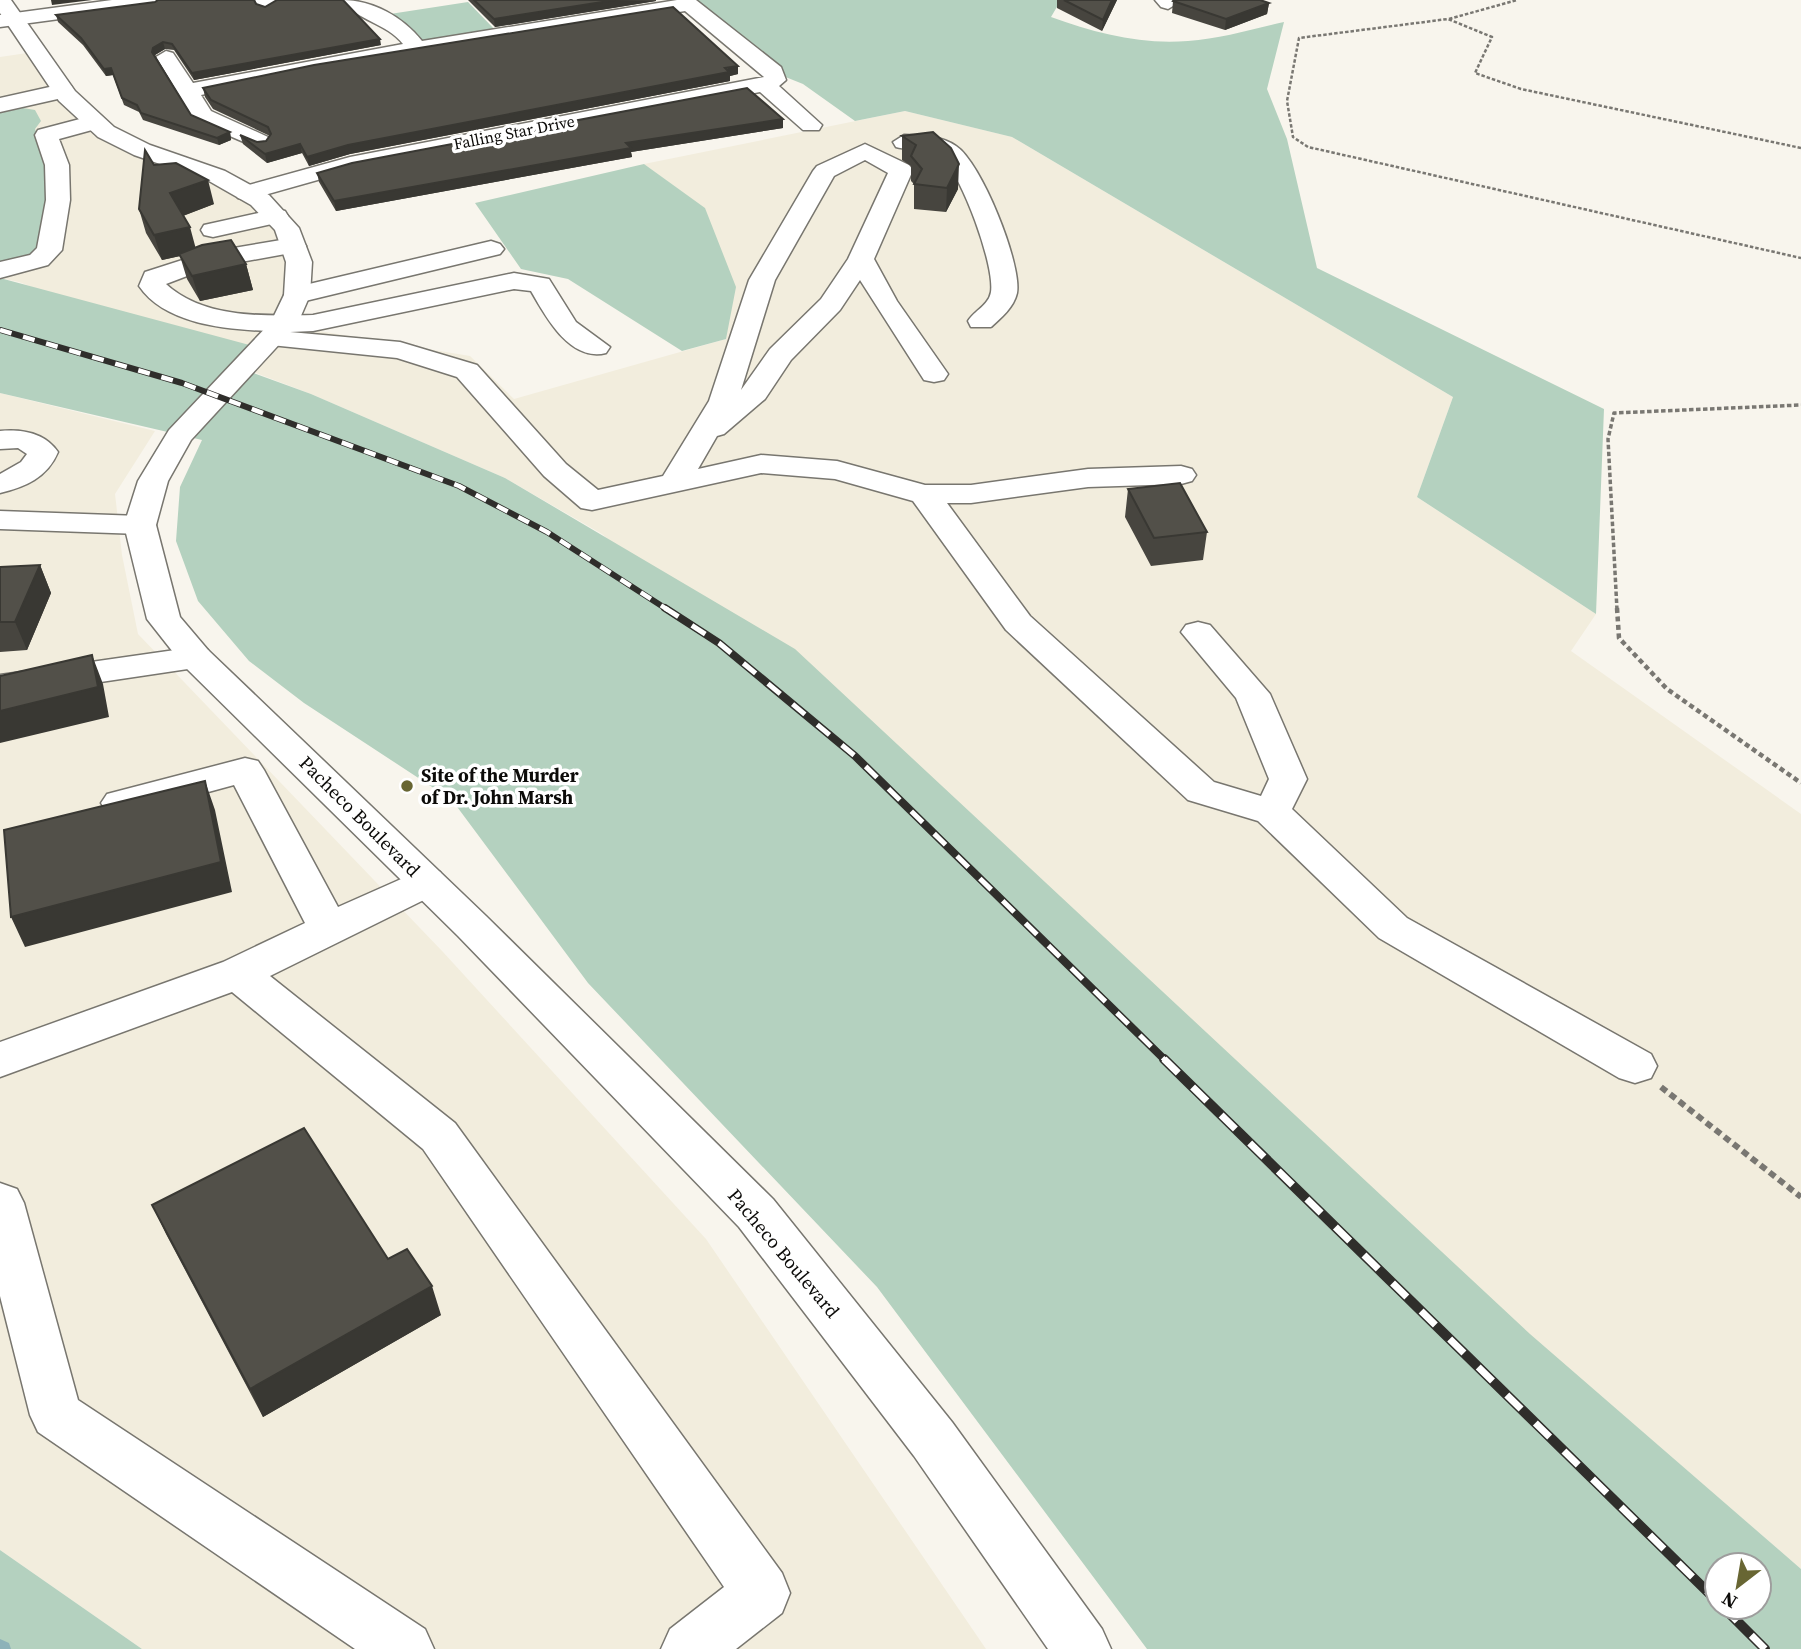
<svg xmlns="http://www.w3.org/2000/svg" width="1801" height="1649" viewBox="0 0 1801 1649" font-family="'Source Serif 4',serif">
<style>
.built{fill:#f2eddd}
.green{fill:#b4d1bf;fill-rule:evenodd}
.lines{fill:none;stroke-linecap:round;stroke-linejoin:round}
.stream{fill:#8db2b9;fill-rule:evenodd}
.minor-casing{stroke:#78766f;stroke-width:3}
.major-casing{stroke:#78766f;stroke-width:3}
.path-far3{stroke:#797772;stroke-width:2.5;stroke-dasharray:3.5 2;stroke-linecap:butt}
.path-far2{stroke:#797772;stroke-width:3.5;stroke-dasharray:4.5 2.5;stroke-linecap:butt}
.path-far1{stroke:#797772;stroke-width:4.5;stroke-dasharray:5 3.5;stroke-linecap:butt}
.path{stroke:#797772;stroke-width:6;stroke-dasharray:7 4.5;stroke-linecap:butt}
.minor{fill:#fff;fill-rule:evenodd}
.major{fill:#fff;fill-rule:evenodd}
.rail-far2-casing{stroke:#2f2e2b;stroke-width:6}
.rail-far1-casing{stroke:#2f2e2b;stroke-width:8}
.rail-casing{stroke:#2f2e2b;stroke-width:10}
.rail-far2{stroke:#fff;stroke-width:4.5;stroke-dasharray:12;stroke-linecap:butt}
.rail-far1{stroke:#fff;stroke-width:5;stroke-dasharray:16;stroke-linecap:butt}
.rail{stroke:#fff;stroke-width:7;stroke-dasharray:20;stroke-linecap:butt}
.wall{fill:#47453f}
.shaded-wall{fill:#393833}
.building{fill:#525049;stroke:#393833;stroke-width:2}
.poi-dot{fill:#686633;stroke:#fff;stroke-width:2.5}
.labels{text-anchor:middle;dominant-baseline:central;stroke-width:7;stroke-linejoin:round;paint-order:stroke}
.far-street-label{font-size:16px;fill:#0c0b09;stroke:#fff}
.poi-label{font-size:19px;font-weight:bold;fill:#0c0b09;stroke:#fff;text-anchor:start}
.street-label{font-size:19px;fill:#0c0b09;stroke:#fff}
</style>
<rect width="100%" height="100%" fill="#f8f5ed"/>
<path class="built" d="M34 52 106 132 260 200 299 262 283 325 470 356 514 399 726 339 705 209 644 164 905 111 1012 137 1453 397 1417 497 1596 614 1571 651 1801 814V1569L602 534 505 478 311 394 19 282 0 278V57Z
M0 393 155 431 115 494 122 555 138 634 443 952 706 1239 986 1649H142L0 1550Z"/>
<path class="green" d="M685 0H1061L1051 17C1095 33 1141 45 1188 41 1220 39 1253 29 1284 22L1267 89 1287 139 1317 268 1604 409 1596 614 1417 497 1453 397 1012 137 905 111 855 121 803 84 773 72Z
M468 2 499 34 417 48 377 16Z
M23 108 35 110 41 121 35 129 48 164 53 204 40 255 0 266V113Z
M644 164 705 208 736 287 726 339 682 351 568 279 521 269 475 203Z
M0 278 261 348 242 369 311 394 505 478 795 649 1530 1334 1801 1569V1649H1147L877 1287 588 983 452 800 304 703 249 661 198 601 176 541 180 487 202 440 0 393ZM1717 1565H1759V1607H1717Z
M0 1550 142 1649H0Z"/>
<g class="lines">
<path class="stream" d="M0 1639 9 1643 11 1649H0Z"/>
<g class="minor-casing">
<path id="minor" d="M112 0H166L156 6 0 27V15Z
M255 0H275L277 5 267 11 260 9Z
M342 0C373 0 403 17 422 41L677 0H696L781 67 786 80 779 86 822 125 819 130H803L760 92 353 170 247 200 238 198 235 193 238 188 350 157 764 77 685 11 315 71 201 95 211 111 268 137 271 142 268 147 260 149 195 121 156 57 166 51 173 53 193 83 403 44C387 23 357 21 342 0Z
M1155 0H1176L1178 3 1168 9 1161 7Z
M63 84 71 86 74 91 71 96 0 112V98Z
M95 115 106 122 103 127 59 139 69 165 70 200 62 250 48 265 0 278V262L30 255 37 248 46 200 45 165 35 135 38 130Z
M904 135C921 135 942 136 956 146 981 162 1022 264 1017 293 1014 307 1001 318 991 327H971L968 321C974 311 989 305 991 292 995 266 962 175 942 158 929 147 911 151 896 147L893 142Z
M865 144 909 165 913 170 874 259 897 301 948 374 944 380 934 382 924 380 860 280 840 310 791 360 765 399 724 434 717 436 698 469 761 455 837 461 925 485H971L1088 469 1181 466 1192 469 1196 475 1192 481 1181 484 1088 487 971 503H947L1030 616 1214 782 1261 796 1269 779 1236 698 1181 632 1186 625 1198 622 1210 625 1270 694 1307 779 1292 809 1407 918 1651 1054 1657 1066 1651 1078 1635 1083 1619 1078 1379 938 1258 821 1188 800 1006 630 913 501 835 479 761 473 592 510 581 508 544 476 457 377 397 358 261 344 257 338 266 331C224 329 165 324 139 286L145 272 204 253 293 238 302 241 306 246 302 251 208 268 166 284C204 319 265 316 313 315L514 273 549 279 576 322 610 347 606 353C570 362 546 317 531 291L514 289 313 331 290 332 400 342 477 365 566 464 598 490 663 476 709 401 749 280 813 171 817 166ZM865 160 888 173 848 259 821 299 770 349 741 390 775 280 834 176Z
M276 209 285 211 288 216 285 221 213 237 204 235 201 230 204 225Z
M491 241 500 244 504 249 500 254 297 303 288 301 284 295 288 289Z
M0 431C22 429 45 433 58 452 47 478 25 487 0 493V474L21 462 27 454 18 448 0 449Z
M0 511 140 516 151 518 156 525 151 532 140 534 0 529Z
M196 647 208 650 213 658 208 666 0 697V675Z
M245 758 258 761 264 770 338 907 426 868 440 872 446 882 440 892 270 976 455 1123 782 1573 790 1593 782 1613 736 1649H661L670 1629 724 1587 423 1149 232 992 0 1077V1042L223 962 305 923 234 785 120 816 107 812 101 803 107 794Z
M0 1183 17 1189 24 1203 78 1400 425 1629 434 1649H355L38 1432 30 1415 0 1296Z"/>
</g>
<g class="major-casing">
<path id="major" d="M0 0H11L75 91 114 127 150 145 225 171 269 195 299 228 312 262 310 295 297 325 191 440 168 481 156 525 180 617 208 650 486 916 773 1199 952 1422 1102 1629 1111 1649H1048L914 1456 739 1227 458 936 184 666 147 619 124 525 138 481 169 430 271 322 284 295 286 262 275 230 251 205 209 181 134 155 98 137 59 101 0 13Z"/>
</g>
<path class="path-far3" d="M1449 19 1517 0
M1801 148 1521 89 1475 73 1492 37 1448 19 1299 38 1287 101 1293 137 1308 147 1801 258"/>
<path class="path-far2" d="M1617 610 1608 439 1614 413 1801 405"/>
<path class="path-far1" d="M1617 608 1619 638 1667 689 1801 783"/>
<path class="path" d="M1661 1087 1801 1197"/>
<use href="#minor" class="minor"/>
<use href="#major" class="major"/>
<g class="rail-far2-casing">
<path id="rail-far2" d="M0 330 182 383 459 486 547 532 668 610"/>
</g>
<g class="rail-far1-casing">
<path id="rail-far1" d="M665 608 719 643 855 756 1166 1061"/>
</g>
<g class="rail-casing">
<path id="rail" d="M1164 1059 1717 1601
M1723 1607 1765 1649"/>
</g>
<use href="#rail-far2" class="rail-far2"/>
<use href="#rail-far1" class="rail-far1"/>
<use href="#rail" class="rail"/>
</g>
<path class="wall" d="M468 0H656V1L495 27Z
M1057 0H1117L1102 31 1057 8Z
M1173 1 1269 3 1267 14 1225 30 1172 13Z
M155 2 256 4 381 45 194 80 174 50 165 49 155 55 191 115 230 132 231 140 219 145 143 120 139 112 124 105 113 75 106 76 83 45 58 22 56 15Z
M738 74 730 76V81L350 154 309 166 302 153 267 163 243 144 240 135 257 142 266 141 270 136 213 109 205 97 203 88Z
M783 119V128L631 152 632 157 336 211 319 182 317 173Z
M933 132 958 189 946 212 914 209V184L911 181V166L902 160V136Z
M154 165 214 204 183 216 195 248 246 264 253 290 200 301 187 279 180 256 162 260 146 233 139 209Z
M1128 489 1207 532 1203 560 1151 566 1125 517Z
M40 565 51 593 27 650 0 652V567Z
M152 1205 441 1315 263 1417 166 1234Z"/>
<path class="shaded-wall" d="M51 0H92L52 5Z
M615 0 656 1 495 27 494 19Z
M1112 0H1117L1102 31 1103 20Z
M1269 3 1267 14 1225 30 1226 19Z
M380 39 381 45 194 80 192 73Z
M163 42 165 49 155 55 154 58 152 52 153 48Z
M738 66V74L730 76V81L350 154 309 166 307 157 348 145Z
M111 68 113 75 106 76 104 69Z
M783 119V128L631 152 632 157 336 211 334 201 626 143Z
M230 132 231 140 219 145 217 138Z
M300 144 302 153 267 163 265 154Z
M959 164 958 189 946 212 947 188Z
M208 180 214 204 177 218 170 193Z
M190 227 197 253 179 254 180 256 162 260 154 235Z
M246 264 253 290 200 301 192 276Z
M40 565 51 593 27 650 15 622Z
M92 655 103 684 109 717 0 743V711Z
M205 781 215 810 232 892 25 947 11 917Z
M432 1286 441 1315 263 1417 250 1389Z"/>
<path class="building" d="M158 0H254L256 4 265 7 277 0H343L380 39 192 73 172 44 163 42 153 48 152 52 191 115 230 132 217 138 141 113 137 105 122 98 111 68 104 69 81 38 56 15 155 2Z
M474 0H615L494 19Z
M1064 0H1112L1103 20Z
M1174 0H1260L1269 3 1226 19 1173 1Z
M673 7 738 66 725 68 729 72 348 145 307 157 300 144 265 154 240 135 257 142 266 141 271 134 268 127 211 100 203 88 314 65Z
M747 88 783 119 626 143 631 148 334 201 317 173 352 163Z
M933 132 951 148 959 164 947 188 914 184 922 169 911 156 916 145 902 136Z
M145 150 154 165 176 163 208 180 170 193 190 227 154 235 139 209Z
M231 240 246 264 192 276 179 254 202 245Z
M1180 483 1207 532 1154 538 1128 489Z
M40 565 15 622H0V567Z
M92 655 98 687 0 711V676Z
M205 781 221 862 11 917 4 830Z
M304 1128 388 1259 407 1249 432 1286 250 1389 152 1205Z"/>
<circle class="poi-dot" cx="407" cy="786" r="7"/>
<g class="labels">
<g class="far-street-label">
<text transform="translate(514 132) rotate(-11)">Falling Star Drive</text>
</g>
<g class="poi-label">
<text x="421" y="775">Site of the Murder<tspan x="421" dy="22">of Dr. John Marsh</tspan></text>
</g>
<g class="street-label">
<text transform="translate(360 816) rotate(45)">Pacheco Boulevard</text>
<text transform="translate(784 1253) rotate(50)">Pacheco Boulevard</text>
</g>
</g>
<g transform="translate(1738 1586) rotate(211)"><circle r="33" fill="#ffffff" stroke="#9e9d9d" stroke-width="2"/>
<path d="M0-5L12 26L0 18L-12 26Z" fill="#686633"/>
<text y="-10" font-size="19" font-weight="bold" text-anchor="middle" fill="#0c0b09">N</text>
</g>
</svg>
